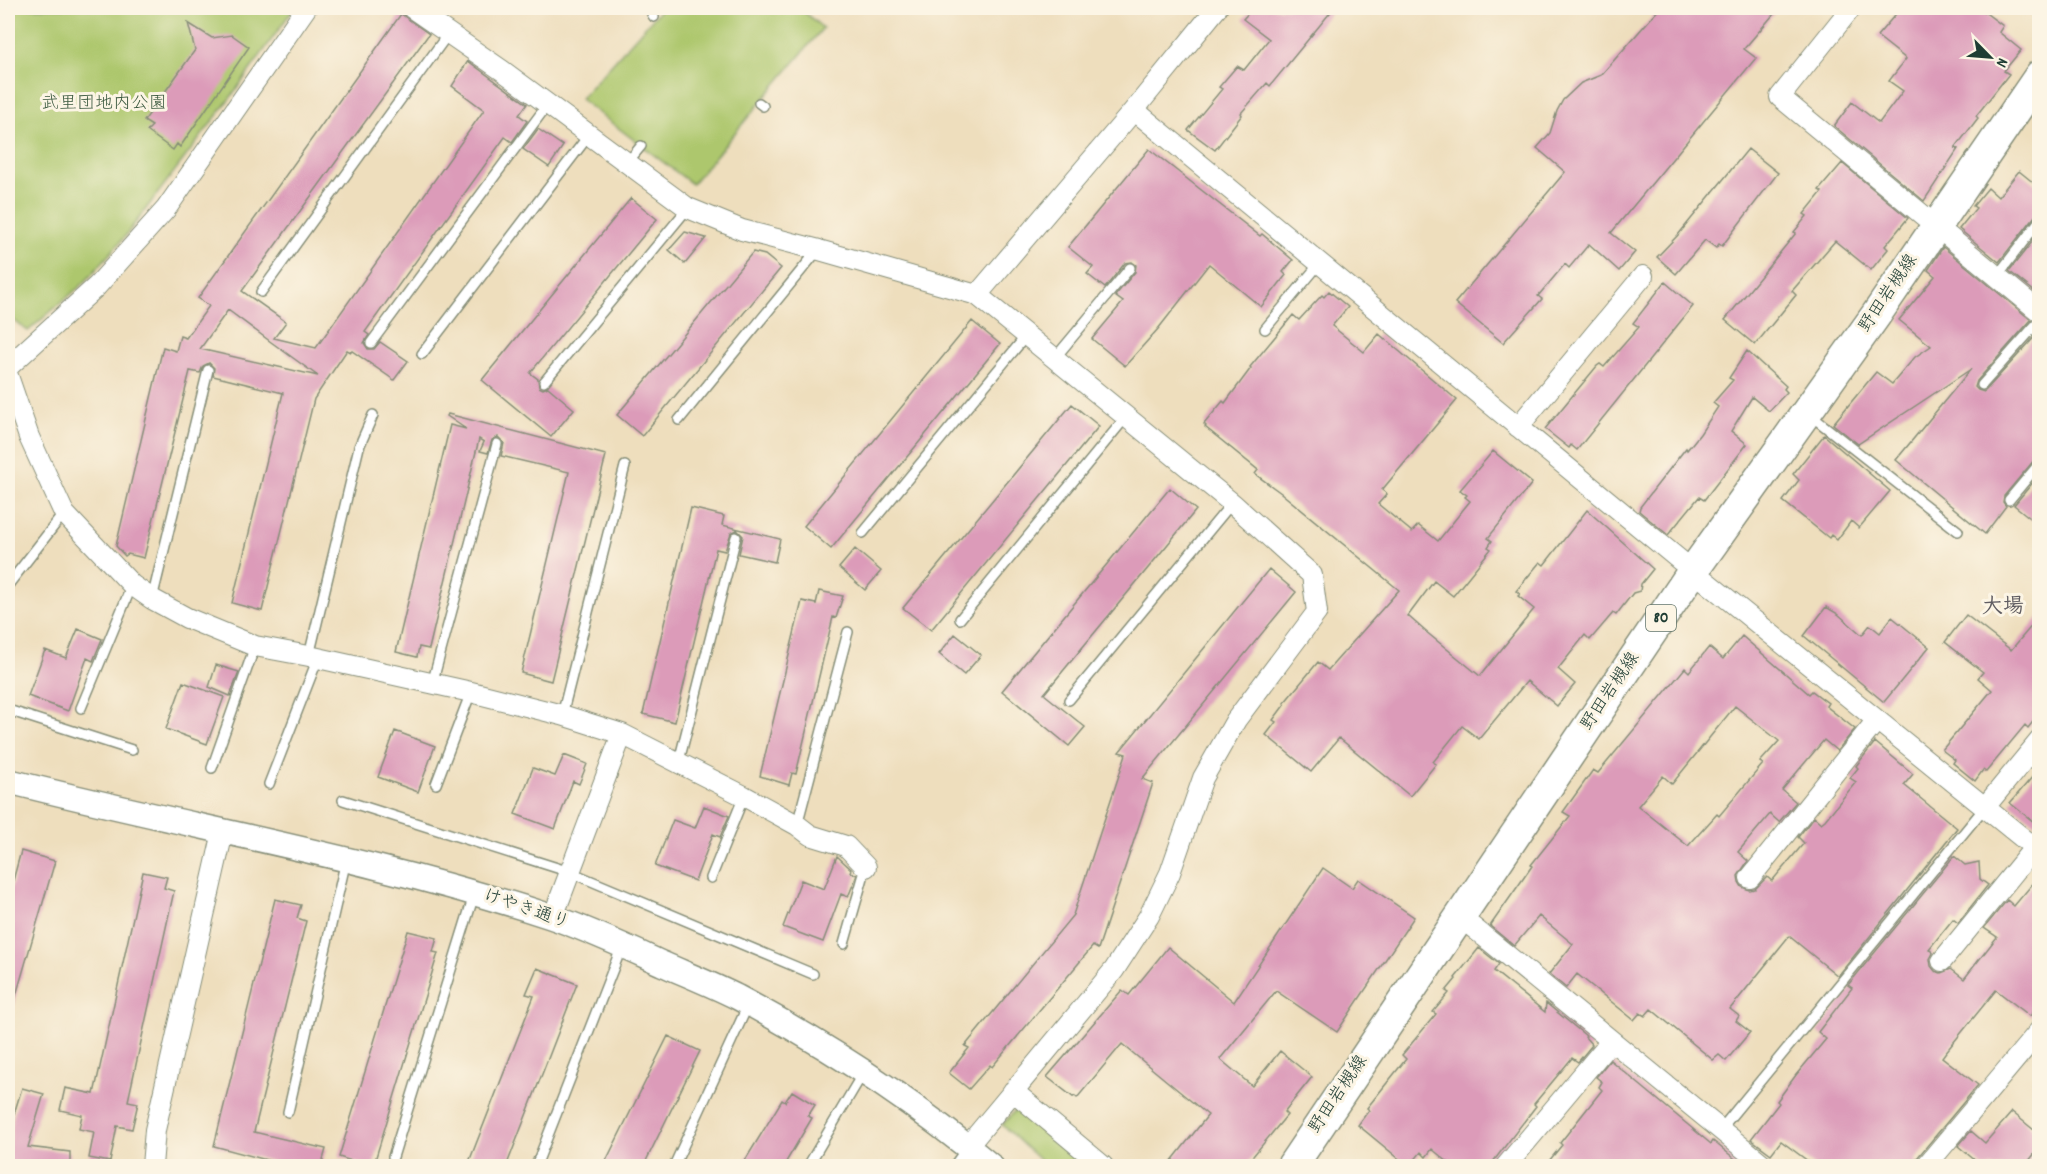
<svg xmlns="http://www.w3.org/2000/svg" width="2047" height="1174" viewBox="0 0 2047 1174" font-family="Dekko,'Klee One',sans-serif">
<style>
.green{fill:#adc76d;stroke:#668250;stroke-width:1.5}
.building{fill:#dc9bb9;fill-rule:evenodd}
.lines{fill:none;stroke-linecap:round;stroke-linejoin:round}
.service-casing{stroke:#868e78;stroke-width:12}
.minor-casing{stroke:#868e78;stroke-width:22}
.tertiary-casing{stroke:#868e78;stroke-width:27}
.primary-casing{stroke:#868e78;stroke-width:33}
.service{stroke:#fff;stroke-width:9}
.minor{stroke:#fff;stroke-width:20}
.tertiary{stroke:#fff;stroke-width:24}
.primary{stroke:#fff;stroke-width:30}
.labels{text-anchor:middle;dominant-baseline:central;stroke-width:6;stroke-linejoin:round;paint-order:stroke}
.shield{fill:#fcf5e5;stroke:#617469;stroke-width:1.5}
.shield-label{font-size:16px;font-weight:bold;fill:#1f3d34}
.park-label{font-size:18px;fill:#3b593f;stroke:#fcf5e5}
.street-label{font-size:18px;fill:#1f3d34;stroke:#fcf5e5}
.quarter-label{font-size:21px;font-weight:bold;fill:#615e63;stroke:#fcf5e5}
</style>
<rect width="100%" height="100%" fill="#fcf5e5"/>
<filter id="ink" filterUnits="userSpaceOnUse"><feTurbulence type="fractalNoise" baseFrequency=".0167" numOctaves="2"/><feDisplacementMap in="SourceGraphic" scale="12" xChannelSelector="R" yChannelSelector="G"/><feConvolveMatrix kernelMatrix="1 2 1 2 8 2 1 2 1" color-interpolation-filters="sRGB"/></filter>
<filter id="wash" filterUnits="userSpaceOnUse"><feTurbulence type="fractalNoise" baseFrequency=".008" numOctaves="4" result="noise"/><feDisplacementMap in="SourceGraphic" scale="24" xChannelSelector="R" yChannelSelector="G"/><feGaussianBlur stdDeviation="1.35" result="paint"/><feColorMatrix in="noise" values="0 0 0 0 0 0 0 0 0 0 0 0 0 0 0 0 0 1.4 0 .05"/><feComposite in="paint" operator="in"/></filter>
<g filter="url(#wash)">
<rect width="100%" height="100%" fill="#eedebd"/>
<path class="green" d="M8 8H294L231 97 123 239 84 283 28 331 8 316Z
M662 8H799L823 28 692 184 580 99Z
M1016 1109 1084 1166H1046L1002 1125Z"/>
<g id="blocks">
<path class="building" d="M1253 8H1334L1270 86 1267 83 1241 113 1242 115 1215 150 1188 130 1222 89 1219 87 1237 66 1244 70 1269 39 1243 19Z
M1660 8H1779L1744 49 1756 58 1611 233 1635 252 1619 271 1589 244 1569 268 1565 264 1538 296 1542 299 1503 343 1455 303 1565 172 1537 148 1550 133 1557 111 1563 100 1581 83 1601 75Z
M1901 8H1979L2003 26 1999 32 2021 50 2004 71 2009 74 1976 116 1978 118 1955 148 1958 149 1924 201 1834 126 1852 102 1879 123 1903 91 1889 81 1906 59 1877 36Z
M401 14 429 34 242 291 286 322 274 338 316 348 484 110 452 86 468 61 527 104 519 115 527 121 512 142 505 137 365 332 369 335 364 343 368 349H374L380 342 408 361 394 380 352 351 351 352 347 350 314 399 262 611 232 603 283 393 213 376 214 368 209 363 203 366 200 373 190 371 144 558 128 554 125 556 116 546 163 347 176 351 180 336 186 338 209 306 198 298ZM228 310 271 342 318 376 200 349Z
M188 23 212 38 232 35 249 47 180 147 177 144 173 150 147 131 152 126 144 121 195 50Z
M538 129 563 146 549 167 523 149Z
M1149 149 1260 236 1262 234 1293 260 1283 272 1286 275 1261 307 1209 264 1158 329 1125 366 1092 339 1123 302 1115 296 1135 272 1136 265 1132 262 1125 263 1105 288 1087 274 1093 267 1068 247Z
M1748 149 1778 173 1722 246 1719 244 1716 248 1705 240 1676 274 1657 257 1678 235Z
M1842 163 1908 218 1885 246 1888 249 1871 270 1835 241 1792 291 1796 295 1755 345 1725 320 1796 233 1794 232 1807 216 1804 214 1822 192 1819 190Z
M2019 171 2040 188V213L2035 216 1999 262 1959 229 1976 208 1973 206 1988 188 1998 197Z
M631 198 657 219 530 373 538 379 539 387 543 389 548 387 574 409 551 437 482 380Z
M685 232 706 238 685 264 669 250Z
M2040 232V296L2009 271Z
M1943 247 2031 320 1977 381 1975 387 1978 390 1984 392 1987 389 2040 331V456L2035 459 2004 496 2003 502 2006 506 1985 534 1896 460 1971 369 1858 444 1833 424 1876 372 1892 384 1915 357 1931 346 1899 320 1935 276 1928 270Z
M753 252 765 255 781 268 642 436 617 415Z
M1665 282 1693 306 1577 450 1571 445 1569 448 1545 429 1597 366 1600 364 1604 367 1639 327 1633 323Z
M1329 291 1348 307 1332 326 1364 352 1379 334 1457 400 1382 490 1387 494 1378 504 1412 532 1418 525 1438 541 1470 501 1465 497 1467 495 1460 490 1493 451 1532 483 1488 538 1492 541 1488 547 1491 549 1453 596 1434 581 1408 616 1425 631 1480 676 1534 609 1518 596 1520 594 1516 591 1540 562 1544 565 1587 510 1653 569 1641 584 1640 591 1633 593 1616 615 1613 613 1590 640 1585 635 1558 669 1575 684 1557 706 1527 681 1479 739 1462 726 1433 762 1436 764 1410 796 1339 738 1311 772 1266 735 1276 722 1273 720 1285 704 1284 703 1318 662 1328 670 1399 590 1281 493 1255 474 1258 470 1205 427 1206 426 1204 424 1223 401 1225 403 1251 368 1250 367 1293 315 1299 320 1322 295 1324 297Z
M972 321 1000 344 831 549 804 526Z
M1747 351 1786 386 1784 389 1787 392 1769 411 1752 397 1731 431 1747 444 1704 500 1699 497 1668 535 1639 511 1640 507 1686 448 1687 450 1700 434 1718 407 1713 403 1733 380 1729 378Z
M1072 404 1099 426 931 630 903 608Z
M448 414 606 455 551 681 521 673 569 472 501 456 504 443 498 437 492 440 488 453 480 451 484 442 479 439 429 649 419 647 417 657 396 652 450 425 466 429 447 416Z
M1824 435 1890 491 1859 528 1851 521 1837 540 1831 535 1829 538 1783 501 1799 480 1793 474Z
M2040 474V526L2014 505Z
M1170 488 1196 510 1044 694 1085 727 1069 746 1002 691Z
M691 508 724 516 722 525 780 539 775 562 739 554 743 536 737 530 731 533 725 551 716 549 675 722 643 714Z
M855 549 881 571 865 590 839 568Z
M1269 569 1296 592 1142 779 1153 783 1098 949 1093 946 992 1067 990 1065 969 1089 949 1073 969 1048 965 1046 1073 915 1126 754 1119 752Z
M819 591 843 596 836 618 833 617 796 774 792 773 789 785 760 776 802 601 816 604Z
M1826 607 1838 614 1862 635 1870 625 1880 633 1892 617 1929 647 1884 702 1804 636Z
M1966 615 2011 650 2040 616V713L2028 728 2025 725 1986 772 1983 770 1975 781 1953 763 1955 760 1942 750 1992 690 1978 678 1983 672 1945 642Z
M78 629 102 639 93 661 87 658 68 711 28 696 45 650 66 658Z
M955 634 981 655 964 675 939 654Z
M1742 636 1809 694 1812 691 1828 703 1826 706 1855 729 1837 751 1824 740 1782 790 1796 802 1779 822 1770 814 1738 852 1748 861 1738 876 1739 882 1742 887 1749 890 1755 889 1767 877 1772 881 1804 843 1798 837 1814 817 1821 823 1825 820 1856 782 1850 778 1858 768 1856 766 1875 742 1913 774 1904 785 1957 828 1838 976 1789 936 1730 1009 1739 1016 1736 1021 1750 1032 1726 1061 1719 1055 1713 1060 1651 1009 1645 1016 1640 1013 1634 1020 1577 974 1566 988 1549 974 1573 944 1539 916 1514 946 1490 926 1532 866 1531 865 1570 816 1563 812 1593 770 1598 773 1685 668 1689 672 1709 647 1723 659ZM1735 706 1779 741 1760 762 1763 764 1719 816 1717 814 1688 846 1638 806 1663 776 1672 784Z
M216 665 239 672 230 696 209 687Z
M183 682 224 697 207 744 166 729Z
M395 731 435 746 418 792 378 777Z
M564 755 587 764 579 784 573 781 555 829 515 814 533 768 555 776Z
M2040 768V827L2010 803Z
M704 806 729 816 720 837 713 834 695 881 655 866 673 820 695 828Z
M21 851 55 861 13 1006 8 1005V899Z
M837 856 851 869 850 872 857 875 848 897 841 894 823 942 783 927 801 880 824 889Z
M1954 856 1965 865 1979 862 1980 879 1988 885 1958 923 1953 919 1929 949 1933 953 1930 959 1931 966 1935 971 1941 973 1951 969 1964 979 1997 937 1984 928 2007 900 2014 906 2040 875V1005L2030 1016 1996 990 1945 1053 1942 1057 1978 1085 1917 1158 1914 1167H1816L1781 1141 1771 1154 1751 1139 1779 1103 1777 1101 1796 1075 1826 1039 1818 1032 1852 988 1848 985Z
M1323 868 1352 888 1358 879 1414 917 1337 1032 1276 991 1220 1059 1252 1086 1280 1051 1312 1077 1284 1112 1287 1115 1244 1167H1167L1208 1115 1122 1044 1077 1098 1075 1096 1073 1097 1047 1077 1122 990 1129 995 1168 947 1234 1002Z
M143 872 167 877 164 888 174 891 128 1101 138 1103 132 1129 117 1126 110 1162 89 1158 94 1132 79 1129 82 1115 60 1110 65 1088 94 1094Z
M275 899 301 905 297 918 306 921 254 1132 326 1149 321 1167H293L214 1146Z
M408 931 437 938 433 952 438 953 373 1167H370L339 1157Z
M1479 948 1499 964 1494 971 1545 1012 1546 1003 1586 1036 1585 1037 1592 1045 1578 1062 1572 1058 1534 1104 1536 1106 1489 1167H1454L1432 1149 1426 1157 1421 1152 1409 1167 1358 1125 1369 1110 1367 1108 1406 1059 1402 1055 1436 1014 1433 1012 1449 993 1446 991 1456 979 1455 978Z
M537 968 577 984 506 1167H467L534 996 526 994Z
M668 1036 700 1051 643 1167H603Z
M1610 1060 1711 1144 1713 1141 1745 1167H1544L1562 1145 1560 1143 1602 1090 1599 1087 1602 1082 1596 1077Z
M22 1088 44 1094 28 1147 70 1152V1167H8L13 1117Z
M792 1091 815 1105 808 1116 812 1118 783 1167H741L782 1100 785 1102Z
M2012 1112 2040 1135V1147L2024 1167H1983L1958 1146 1971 1131 1985 1143Z"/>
</g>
</g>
<g filter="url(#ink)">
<use href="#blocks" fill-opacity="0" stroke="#868e78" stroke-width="1.5"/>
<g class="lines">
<g class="service-casing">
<path id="service" d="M652 14 654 17
M759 103 763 106
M627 163 641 146
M1997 276 2040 220
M261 292 448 34
M1265 329 1320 263
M371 343 548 104
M422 354 589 135
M1055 358 1130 268
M544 382 688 208
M1982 385 2040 320
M1809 414 1958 531
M679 420 818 250
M2009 500 2040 463
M863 533 1026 336
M8 585 64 513
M152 599 208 370
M960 619 1126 417
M309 656 359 447 373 415
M432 684 497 444
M1069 700 1232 503
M81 708 132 585
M8 710 132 750
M562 715 625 466
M679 761 736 537
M212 768 255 646
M269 784 318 658
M436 784 471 692
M343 800 570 872 813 974
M797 825 848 632
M711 878 744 796
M844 944 866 867
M288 1112 346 860
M1720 1130 1985 807
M393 1157 474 895
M536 1166 622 946
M674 1166 748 1005
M808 1166 863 1073
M954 1166 966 1149"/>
</g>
<g class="minor-casing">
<path id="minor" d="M412 8 503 71 688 208 742 230 819 250 977 295 1232 503 1312 575 1317 612 1236 720 1203 778 1170 873 1149 916 1114 970 967 1147
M1851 8 1780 97 2040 312
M1134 110 1693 571 2040 852
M977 295 1134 110 1217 8
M8 367 97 286 166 209 306 8
M8 376 29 437 64 513 132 585 152 599 187 618 255 646 309 656 471 692 562 715 622 734 744 796 797 825 810 835 846 846 866 867
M1518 427 1643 276
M1985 807 2040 740
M1750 878 1877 720
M1459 916 1765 1166
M553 917 622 734
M1942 961 2034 848
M1013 1091 1103 1166
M152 1166 155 1130 223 832
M1506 1166 1611 1041
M1926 1166 2040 1030"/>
</g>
<g class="tertiary-casing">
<path id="tertiary" d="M8 781C188 827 373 858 549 916 588 929 626 947 663 964 688 975 713 985 737 997 827 1045 913 1101 991 1166"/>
</g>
<g class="primary-casing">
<path id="primary" d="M1292 1166 1693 571 1876 315 2040 75"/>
</g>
<use href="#service" class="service"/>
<use href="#minor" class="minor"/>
<use href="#tertiary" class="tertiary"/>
<use href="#primary" class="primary"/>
</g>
</g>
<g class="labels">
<rect class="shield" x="1646" y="605" width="30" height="26" rx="4.5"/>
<g class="shield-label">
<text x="1661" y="618">80</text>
</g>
<g class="park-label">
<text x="104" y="104">武里団地内公園</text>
</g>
<g class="street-label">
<text transform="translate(1889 294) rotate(-56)">野田岩槻線</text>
<text transform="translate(1611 692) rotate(-56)">野田岩槻線</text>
<text transform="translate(526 910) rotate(19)">けやき通り</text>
<text transform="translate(1339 1095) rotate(-56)">野田岩槻線</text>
</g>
<g class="quarter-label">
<text x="2003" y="608">大場</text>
</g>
</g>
<rect width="2047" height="1174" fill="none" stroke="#fcf5e5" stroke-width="30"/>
<g transform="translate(1990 57) rotate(115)" stroke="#fcf5e5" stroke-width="4.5" paint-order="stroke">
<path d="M0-4.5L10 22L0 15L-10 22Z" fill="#1f3d34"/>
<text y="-9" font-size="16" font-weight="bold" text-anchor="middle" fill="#1f3d34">N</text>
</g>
</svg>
